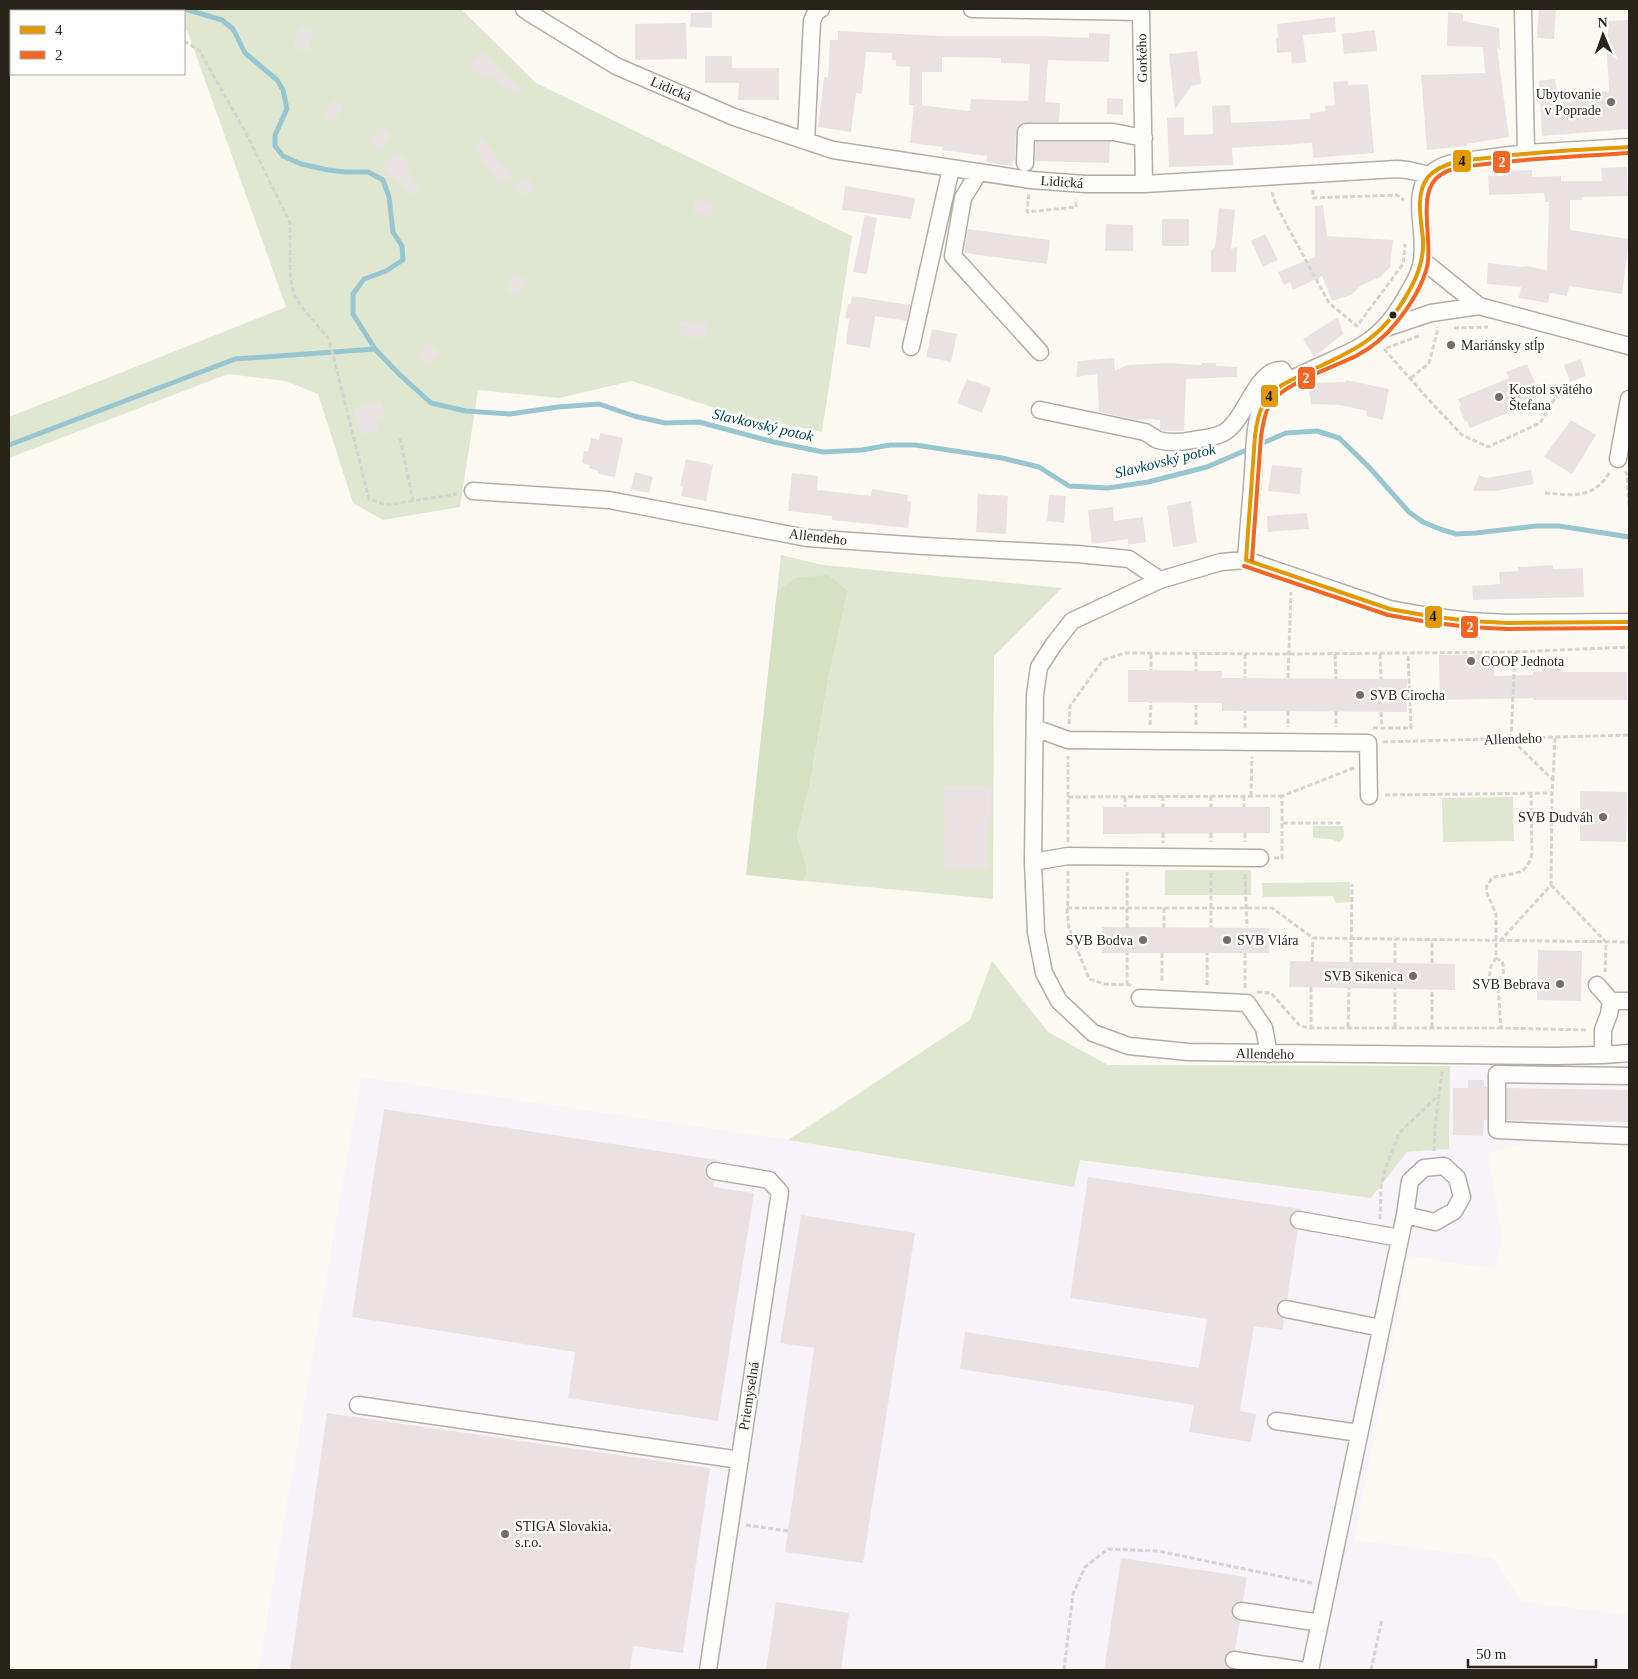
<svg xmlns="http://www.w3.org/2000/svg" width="1638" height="1679" viewBox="0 0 1638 1679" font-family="Georgia,serif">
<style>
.industrial{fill:#f8f2f9}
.green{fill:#e0e7d1}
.forest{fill:#d6e0c2}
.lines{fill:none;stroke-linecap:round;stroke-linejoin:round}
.stream{stroke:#98c6d0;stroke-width:5}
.building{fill:#eae2e2;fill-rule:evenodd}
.minor-casing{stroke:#b2aea6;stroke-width:19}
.path{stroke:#d6d4d3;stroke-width:3;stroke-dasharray:5 2.5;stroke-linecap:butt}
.minor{stroke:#fffefd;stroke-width:16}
.bus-1-casing{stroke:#fff;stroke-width:8}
.bus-2-casing{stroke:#fff;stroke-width:8}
.bus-1{stroke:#e29903;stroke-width:4}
.bus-2{stroke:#f26522;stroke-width:4}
.poi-dot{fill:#736f66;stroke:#fff;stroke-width:2}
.bus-dot{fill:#29241a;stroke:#fff;stroke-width:2}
.labels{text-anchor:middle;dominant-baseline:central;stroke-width:4.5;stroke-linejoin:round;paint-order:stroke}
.street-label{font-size:14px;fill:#29241a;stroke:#fff}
.poi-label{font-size:14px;fill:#29241a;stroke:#fff;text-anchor:start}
.water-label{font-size:15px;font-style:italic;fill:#02424f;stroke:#fff}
.line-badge{stroke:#fff;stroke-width:2}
.badge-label{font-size:14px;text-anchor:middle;font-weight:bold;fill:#fff}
.pale-badge-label{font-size:14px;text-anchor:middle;font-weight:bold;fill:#111}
</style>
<rect width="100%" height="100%" fill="#fcf9f2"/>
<path class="industrial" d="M1629 1061V1143H1527L1488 1153 1502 1237 1496 1269 1409 1256 1354 1540 1493 1558 1521 1602 1629 1615V1670H258L361 1077 788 1140 1074 1187 1080 1160 1371 1198 1407 1152 1449 1149 1450 1066H1564Z"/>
<path class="green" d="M144 9H461L536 83 852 236 822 432 730 413 632 381 559 398 478 390 460 507 383 520 353 503 318 394 286 381 228 374 9 458V417L286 307 187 30 184 29V11H149Z
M781 555 823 565 1062 588 994 656 993 899 804 881 806 869 797 836 809 788 829 675 848 591H777Z
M1513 797 1514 841 1443 842 1442 798Z
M1313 826H1343L1344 835 1342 840 1339 842 1330 839 1313 838Z
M1165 870H1251V895H1165Z
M1350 882V902L1336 903 1333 896 1263 897 1262 883Z
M992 961 1048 1032 1108 1065 1450 1066 1449 1149 1407 1152 1371 1198 1080 1160 1074 1187 788 1140 970 1020Z"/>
<path class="forest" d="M828 575 848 591 829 675 809 788 797 836 807 869 804 881 746 875 777 591 795 578Z"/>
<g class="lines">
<path class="stream" d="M185 9 222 20 233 29 245 53 277 80 283 90 287 109 275 135V146L283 156 301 164 328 170 345 172H368L383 180 389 197 393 232 402 246 403 260 386 271 364 279 353 294V314L375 349 399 374 431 403 466 411 510 414 558 407 599 404 634 416 665 423 699 422 774 442 823 452 862 450 890 445H915L1002 458 1039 467 1069 486 1108 488 1148 482 1207 467 1286 433 1317 431 1339 438 1368 466 1409 512 1423 522 1440 529 1456 534 1476 533 1536 526H1559L1629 537
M9 445 235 359 375 349"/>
</g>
<path class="building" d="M1539 9 1556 10 1554 39 1537 38Z
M712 12V28L690 27 691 13Z
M1448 12 1463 14V21L1499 28 1500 49 1497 48 1509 137 1467 144V146L1427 150 1421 75 1485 73 1483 47 1447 46Z
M1335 17 1336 32 1303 35 1306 62 1292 64 1291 52 1277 53 1276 38H1278L1277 24Z
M1629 20V129L1542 136 1539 81 1555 79 1559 104 1598 97 1597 92 1609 91 1606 36H1608V21Z
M686 23 687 59 635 60V24Z
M300 27 314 31 308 52 294 47Z
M1375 30 1377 51 1344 54 1342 34Z
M838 31 942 36H1045L1089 38V33L1110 34 1109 62 1048 60 1045 102 1060 103 1059 122H1026L1021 124 1016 131 1015 160H1013L1012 166 986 162 987 156 942 150 943 147 910 143 914 105H909L910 67 896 66V60H892V53L866 52 862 94 856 93 851 132 818 127 824 77 828 78 830 40H838ZM942 57 1001 58V63L1030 64 1028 101 971 99 970 111 919 105H922V72H942Z
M1197 51 1201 84 1192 86 1175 109 1169 54Z
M481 52 523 89 518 95 488 76 485 79 469 66Z
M705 56H732V68H779V100H738L739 83H705Z
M1348 81V85L1368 84 1374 153 1313 158 1312 143 1232 148 1233 165 1169 167 1167 118 1184 117V135L1213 134 1212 106 1230 105 1231 123 1310 119V113L1326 111 1325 106 1335 105 1333 82Z
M1107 98 1123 99V115L1107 114Z
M334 100 344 107 333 122 323 115Z
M381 127 392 136 380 151 369 142Z
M483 139 503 166 505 164 512 176 499 184 481 160 483 159 475 145Z
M1036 142H1110L1109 163 1035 161Z
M397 152 410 164 406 167 420 188 409 195 403 186 382 166Z
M1627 167 1628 196 1582 197V200H1570V230L1629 239 1622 294 1569 286 1567 296 1550 293 1548 303 1519 298 1521 287 1487 284 1488 263 1524 267 1525 266 1547 270 1549 202H1545L1544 193 1489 195 1488 176H1504L1503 171 1532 170V177L1561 176V181H1602L1601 168Z
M529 178 534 190 521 196 516 184Z
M845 186 915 198 911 219 842 210Z
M696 199 713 203 710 216 693 212Z
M1323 205 1327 236 1393 240 1390 267 1380 277 1360 286 1351 295 1332 301 1322 276 1293 290 1290 282 1284 285 1278 272 1315 257V206Z
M1219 208 1235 210 1231 249 1237 247 1236 272H1211V251L1215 247Z
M865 215 877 218 867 274 853 272Z
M1162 219H1189V246H1162Z
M1106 224 1133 225V251H1105Z
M968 229 1050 240 1047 264 964 253Z
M1265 234 1278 260 1263 267 1251 241Z
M512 274 525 278 520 294 507 291Z
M852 296 910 305 907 321 875 316 870 348 846 344 849 319 845 318 848 304H851Z
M1338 317 1343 334 1314 357 1303 339Z
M680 322 707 324 706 338 680 336Z
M932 329 957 334 951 362 926 357Z
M428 343 439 353 428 366 417 356Z
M1114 358 1115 371 1127 365 1166 363 1202 365V363H1216V366L1237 367V377L1186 379 1184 431H1164L1160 430V420H1154V419L1135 420 1099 412 1097 374 1076 377 1078 361Z
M1581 359 1586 376 1570 382 1564 365Z
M1527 364 1540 396 1522 403 1523 407 1470 428 1467 421 1465 422 1459 407 1461 405 1458 399 1509 378 1506 372Z
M967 379 974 382 975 381 991 388 982 413 957 403Z
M1346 380 1389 389 1383 420 1366 416 1367 411 1340 405 1311 404 1308 383 1345 382Z
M381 402 385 417 376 419 378 430 360 434 354 408Z
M1571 420 1596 435 1572 474 1544 457Z
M600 433 623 438 615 477 598 474V471L589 468 590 465 582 463 584 451 588 452 591 438 599 440Z
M686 459 713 465 706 501 681 496 683 487 680 486Z
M1272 465 1302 468 1300 494 1268 491Z
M1531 470 1534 484 1494 491H1473L1479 475 1487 478 1492 477Z
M635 472 653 477 649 493 631 489Z
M792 473 818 476 817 490 871 496 872 489 908 495 907 501 911 502 908 528 832 520V516L788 511Z
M978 494 1008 496 1006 534 976 532Z
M1049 495 1066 496 1064 523 1047 521Z
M1191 501 1197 543 1173 547 1167 506Z
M1113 507 1114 521 1143 517 1146 542 1128 545V539L1092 544 1088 510Z
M1307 513 1309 529 1268 532 1267 516Z
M1553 565V569L1583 568 1584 597 1473 600 1472 586 1500 584 1499 572 1518 571V567Z
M1494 654V676L1533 675V672H1542V657H1562V672H1627V700H1533V698L1440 700 1439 655Z
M1128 670 1222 671V678L1407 679V712L1222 711V703L1128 702Z
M944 786H991V821H988V868H945Z
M1580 791 1627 792 1626 842 1580 841Z
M1103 807H1270V833L1103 834Z
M1102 927 1269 928V953H1102Z
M1538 950 1582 951 1581 1001 1537 1000Z
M1290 961 1455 964V990L1289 987Z
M1468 1080H1484V1087H1487V1120H1484L1483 1136 1453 1135V1088H1468Z
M1507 1088 1629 1090V1122L1507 1120Z
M384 1109 717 1160 708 1164 705 1169 706 1175 709 1179 714 1181 713 1187 754 1193 718 1421 568 1398 575 1352 352 1317Z
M1088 1177 1301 1209 1292 1213 1289 1219 1292 1227 1298 1230 1287 1299 1279 1302 1276 1308 1279 1316 1284 1319 1283 1330 1254 1326 1240 1411 1256 1414 1251 1442 1189 1432 1194 1405 960 1369 965 1332 1199 1368 1207 1319 1070 1298Z
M801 1215 915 1233 863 1563 785 1552 814 1348 780 1343Z
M327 1413 710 1468 683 1653 633 1646 630 1670H290Z
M1121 1558 1247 1577 1243 1601 1238 1602 1234 1604 1231 1610 1234 1618 1240 1621 1235 1650 1227 1653 1224 1659 1225 1664 1232 1670H1104Z
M776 1602 849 1613 841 1670H766Z"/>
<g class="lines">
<g class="minor-casing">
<path id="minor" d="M524 9 536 17 616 66 734 117 833 150 1031 180 1085 184H1144L1397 169 1408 170 1429 175
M972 9 1141 12 1144 184
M1523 9 1526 153
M806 141 812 21 816 12 821 9
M1025 163 1026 132H1113L1144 138
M979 172 963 198 953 256 1040 352
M1422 260 1479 306
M1386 328 1431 313 1479 306 1629 346
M911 347 951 168
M1040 410 1145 432C1149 434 1154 438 1158 440 1168 443 1183 442 1193 440 1203 438 1214 438 1223 433 1246 421 1255 369 1282 370L1289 381
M1618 459 1629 399
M473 491 609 500 807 538 924 546 1077 554 1129 559 1160 580 1221 562 1246 560 1390 609 1429 616 1470 621 1507 623 1629 622
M1246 560C1248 531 1251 502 1253 473 1255 448 1253 423 1265 400 1276 380 1342 359 1363 345 1386 330 1398 312 1411 288 1416 280 1421 269 1422 260 1428 222 1400 174 1456 162L1526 153 1629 147
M1160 580 1072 621 1054 644 1039 667 1035 695 1033 862 1036 932 1044 973 1059 1001 1093 1033 1129 1046 1188 1052 1555 1056 1603 1055 1629 1053
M1035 728 1068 740 1368 743 1369 796
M1033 862 1068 856 1260 858
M1597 985 1611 1001 1609 1014 1603 1030V1055
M1140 998 1247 1003 1264 1028 1269 1054
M1611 1001H1629
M1629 1076 1497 1074V1130L1629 1136
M1299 1220 1400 1238
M1286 1309 1381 1328
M358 1405 740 1460
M1276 1421 1359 1433
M1241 1611 1320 1623
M1234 1660 1300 1670
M708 1670 780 1192 769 1180 715 1171
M1310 1670 1405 1215 1410 1181 1424 1168 1444 1166 1457 1178 1462 1197 1454 1211 1435 1222 1405 1215"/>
</g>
<path class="path" d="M118 9 121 11
M184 41 199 50 246 133 290 223V274L294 295 304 310 329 339 369 499 386 505 457 494
M1313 190V198L1397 195 1404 200
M1272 192 1276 205 1329 303 1357 326 1403 264 1405 244
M1029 194 1027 212 1076 207V199
M1454 328 1488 327
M1419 336 1384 349 1429 400 1462 435 1488 447 1540 423 1564 383
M1411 378 1429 363 1438 329 1437 327
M400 438 413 501
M1625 471 1627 474 1629 505
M1545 493C1574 495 1592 500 1610 472
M1515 652 1629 647
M1151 654V670
M1196 654V671
M1245 654V678
M1335 654 1336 679
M1380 654 1381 679
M1288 678 1291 592
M1288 711V727
M1336 711V727
M1381 712 1382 728
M1069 724 1070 706 1103 660 1125 653 1289 654 1515 652 1511 739 1553 780 1552 793
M1150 725 1151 702
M1196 725V703
M1245 728V711
M1373 728H1411L1408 653
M1383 742 1629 735
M1553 780 1555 738
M1531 793 1532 854C1526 878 1511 872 1492 878L1487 886 1486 891 1496 914V958L1491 966 1489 978 1492 985 1498 986 1501 1028 1587 1030
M1385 795 1552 793 1551 885 1501 940
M1163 796V807
M1211 796V807
M1244 796V807
M1251 796 1252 757
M1068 797 1282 796
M1125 797V807
M1283 823H1343
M1163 833V843
M1211 833V842
M1245 833V842
M1068 842V756
M1274 858H1282V796L1354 768
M1068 871V902L1067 908 1069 928 1089 979 1105 984 1131 985
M1211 873V928
M1245 874 1247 927
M1551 885 1606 942 1605 972
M1067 908H1272L1313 938 1629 942
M1164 908V928
M1127 928V872
M1162 953V983
M1496 958 1502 961C1505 970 1503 979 1498 986
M1312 962 1313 938
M1351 962 1352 884
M1395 963V939
M1432 963V940
M1127 985V953
M1207 985V953
M1311 987V1028
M1245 988V953
M1257 992 1271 993 1300 1026 1311 1028H1501
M1348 1027 1349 988
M1395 1027V988
M1432 1027V989
M1434 1151 1435 1127 1442 1071
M1380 1219 1381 1187 1386 1167 1399 1133 1439 1095
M746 1525 788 1531
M1064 1670 1073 1594 1085 1567 1108 1549 1158 1551 1312 1583
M1371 1670 1382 1619"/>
<use href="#minor" class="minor"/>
<g class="bus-1-casing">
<path id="bus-1" d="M1246 560 1255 436C1258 412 1262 399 1282 385 1336 355 1375 352 1408 293 1418 275 1424 260 1423 239 1421 220 1415 193 1428 177 1435 169 1445 165 1455 162 1468 159 1483 159 1496 157 1540 151 1585 150 1629 147
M1246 560 1390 609 1429 616 1470 621 1507 623 1629 622"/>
</g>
<g class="bus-2-casing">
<path id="bus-2" d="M1252 560 1261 436C1263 426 1264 413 1270 404 1282 384 1334 367 1356 356 1371 348 1385 337 1396 323 1409 307 1422 286 1427 267 1434 240 1414 190 1442 174 1454 166 1472 166 1486 164 1534 158 1581 156 1629 153
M1244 566 1388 615 1428 622 1469 627 1507 629 1629 628"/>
</g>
<use href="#bus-1" class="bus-1"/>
<use href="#bus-2" class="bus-2"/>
</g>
<g class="poi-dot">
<circle cx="1611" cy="102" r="5"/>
<circle cx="1451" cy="345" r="5"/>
<circle cx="1499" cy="397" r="5"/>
<circle cx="1471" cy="661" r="5"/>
<circle cx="1360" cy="695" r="5"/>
<circle cx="1603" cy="817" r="5"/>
<circle cx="1143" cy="940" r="5"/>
<circle cx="1227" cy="940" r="5"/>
<circle cx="1413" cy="976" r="5"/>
<circle cx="1560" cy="984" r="5"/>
<circle cx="505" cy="1534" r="5"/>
</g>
<circle class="bus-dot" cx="1393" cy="315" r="4.5"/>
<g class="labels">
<g class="street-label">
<text transform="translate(1142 58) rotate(-91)">Gorkého</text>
<text transform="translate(671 89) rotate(23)">Lidická</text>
<text transform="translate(1062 182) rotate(4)">Lidická</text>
<text transform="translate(818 537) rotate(7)">Allendeho</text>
<text transform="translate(1513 739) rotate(-2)">Allendeho</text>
<text transform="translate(1265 1054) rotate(1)">Allendeho</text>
<text transform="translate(749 1396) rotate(-81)">Priemyselná</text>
</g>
<g class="poi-label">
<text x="1601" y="94" text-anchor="end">Ubytovanie<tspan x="1601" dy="16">v Poprade</tspan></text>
<text x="1461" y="345">Mariánsky stĺp</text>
<text x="1509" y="389">Kostol svätého<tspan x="1509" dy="16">Štefana</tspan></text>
<text x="1481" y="661">COOP Jednota</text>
<text x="1370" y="695">SVB Cirocha</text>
<text x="1593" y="817" text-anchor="end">SVB Dudváh</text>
<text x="1133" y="940" text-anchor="end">SVB Bodva</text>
<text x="1237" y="940">SVB Vlára</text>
<text x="1403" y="976" text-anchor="end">SVB Sikenica</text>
<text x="1550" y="984" text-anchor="end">SVB Bebrava</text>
<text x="515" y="1526">STIGA Slovakia,<tspan x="515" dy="16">s.r.o.</tspan></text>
</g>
<g class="water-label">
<text transform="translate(763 425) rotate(13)">Slavkovský potok</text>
<text transform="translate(1165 461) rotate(-14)">Slavkovský potok</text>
</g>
</g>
<g class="line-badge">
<rect x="1452" y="149" width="20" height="24" rx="5" fill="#e29903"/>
<rect x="1492" y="150" width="19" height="24" rx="5" fill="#f26522"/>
<rect x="1297" y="366" width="19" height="24" rx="5" fill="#f26522"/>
<rect x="1260" y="384" width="19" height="24" rx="5" fill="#e29903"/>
<rect x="1424" y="605" width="19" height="24" rx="5" fill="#e29903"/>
<rect x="1460" y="615" width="19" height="24" rx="5" fill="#f26522"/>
</g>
<g class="badge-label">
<text x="1502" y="167">2</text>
<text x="1306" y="383">2</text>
<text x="1470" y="632">2</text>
</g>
<g class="pale-badge-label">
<text x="1462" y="166">4</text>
<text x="1269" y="401">4</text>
<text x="1433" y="621">4</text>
</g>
<rect width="1638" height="1679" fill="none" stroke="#29241a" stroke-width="20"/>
<rect x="10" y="10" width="175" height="65" fill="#ffffff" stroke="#a9a7a3"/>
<rect x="20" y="26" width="25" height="8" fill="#e29903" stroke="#a9a7a3"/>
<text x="55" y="35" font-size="15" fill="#29241a">4</text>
<rect x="20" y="51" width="25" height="8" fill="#f26522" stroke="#a9a7a3"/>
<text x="55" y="60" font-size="15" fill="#29241a">2</text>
<g transform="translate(1603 35) rotate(358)" stroke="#ffffff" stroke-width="4" paint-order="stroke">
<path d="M0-4L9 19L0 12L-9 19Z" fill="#29241a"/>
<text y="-8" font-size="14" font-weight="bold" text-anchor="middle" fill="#29241a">N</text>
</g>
<path d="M1468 1659v8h128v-8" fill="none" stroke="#29241a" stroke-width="2.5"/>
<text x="1476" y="1659" font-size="15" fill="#29241a" stroke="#ffffff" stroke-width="4" paint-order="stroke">50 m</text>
</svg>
